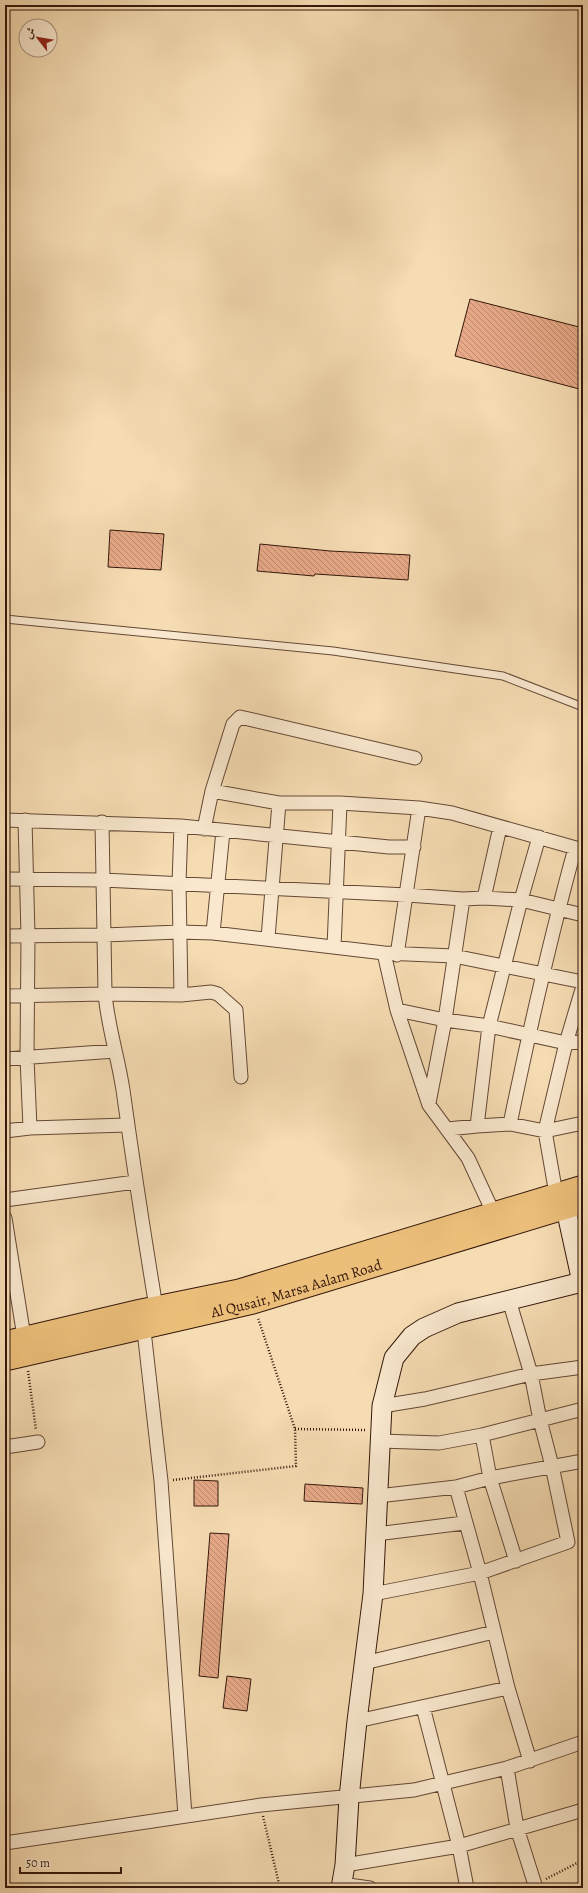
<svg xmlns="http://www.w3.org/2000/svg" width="588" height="1893" viewBox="0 0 588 1893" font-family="Alegreya,Amiri,serif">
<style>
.building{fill:url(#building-back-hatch);stroke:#34170b}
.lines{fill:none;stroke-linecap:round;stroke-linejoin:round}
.lane-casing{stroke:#644835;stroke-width:9}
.street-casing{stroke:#644835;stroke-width:15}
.secondary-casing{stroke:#34170b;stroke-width:21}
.primary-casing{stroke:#34170b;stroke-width:23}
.path{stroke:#34170b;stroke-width:2.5;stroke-dasharray:1 2;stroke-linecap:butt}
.lane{stroke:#f9e8ce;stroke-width:7}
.street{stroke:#f9e8ce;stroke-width:13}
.secondary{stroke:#f9e8ce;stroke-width:19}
.primary{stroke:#ebbe7a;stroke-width:21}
.labels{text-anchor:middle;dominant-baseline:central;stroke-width:3;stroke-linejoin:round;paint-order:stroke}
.street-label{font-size:15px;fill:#34170b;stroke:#f9e8ce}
</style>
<defs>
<pattern id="building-back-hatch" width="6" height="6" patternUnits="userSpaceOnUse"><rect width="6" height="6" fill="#e8aa89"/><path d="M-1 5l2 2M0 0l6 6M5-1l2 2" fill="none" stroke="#bd896e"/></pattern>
</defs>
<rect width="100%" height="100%" fill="#f6dcb3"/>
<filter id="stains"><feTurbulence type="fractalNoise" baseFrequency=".005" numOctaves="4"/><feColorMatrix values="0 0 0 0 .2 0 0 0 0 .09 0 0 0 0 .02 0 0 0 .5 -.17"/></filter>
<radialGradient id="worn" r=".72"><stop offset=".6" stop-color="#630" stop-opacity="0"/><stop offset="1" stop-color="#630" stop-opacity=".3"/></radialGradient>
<path class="building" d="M470 299 583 328V390L455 356Z
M110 530 164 534 161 570 108 567Z
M260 544 330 551 410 555 408 580 315 574 314 576 257 571Z
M194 1480 218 1481V1506H194Z
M305 1484 363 1488 362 1504 304 1501Z
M210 1533 229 1534 218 1678 199 1676Z
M227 1676 251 1679 247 1711 223 1708Z"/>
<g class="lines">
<g class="lane-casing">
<path id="lane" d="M5 619 333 651 503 676 583 707"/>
</g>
<g class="street-casing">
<path id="street" d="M212 791 279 803H340L419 808 452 813 583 850
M5 820 181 826 389 847H414
M25 820 28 936 27 1058 30 1128 127 1125
M102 822 105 994C108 1027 118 1057 123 1090 133 1162 144 1235 156 1307
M204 829 212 791 233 724 240 717 415 758
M539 837 521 900 489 1026 477 1126 510 1124 545 1131 583 1123
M5 879 103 880 407 895 463 899 484 898 521 900 583 915
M484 898 500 827
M213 933 223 831
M5 936 104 935 179 932 213 933 384 953 397 1010 429 1105 468 1158 493 1212
M268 938 279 803
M334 947 340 803
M384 953 454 956 583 982
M397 955 419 808
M181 995 179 883 181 826
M5 996 105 994 181 995 211 992 218 994 236 1010 241 1077
M397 1010 445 1020 489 1026 566 1043 583 1042
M5 1059 115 1051
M429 1103 445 1020 463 899
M510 1124C529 1032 550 939 575 848
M448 1129 477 1126
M5 1131 30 1128
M556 1194 545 1131 566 1043 583 986
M5 1200 135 1182
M5 1218 24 1337
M143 1322 161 1481 185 1816
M382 1406 425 1399 531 1374 583 1367
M482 1435 490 1478 516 1561
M381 1441 439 1443 482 1435 583 1409
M5 1447 38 1442
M456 1487 480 1573 508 1688 530 1761
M378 1496 456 1487 490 1478 583 1461
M376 1534 464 1523
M373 1594 480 1573 568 1542 552 1466 540 1420 531 1374 509 1300
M364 1663 494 1632
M423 1707 459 1846 467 1888
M357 1721 508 1688
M507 1768 517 1828 536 1888
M5 1843 261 1805 414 1790 507 1768 583 1742
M345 1865 459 1846 583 1810
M341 1884 370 1888"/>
</g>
<g class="secondary-casing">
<path id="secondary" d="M341 1888 345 1865 349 1798 357 1721 373 1594 382 1406 394 1358 412 1336 424 1328 458 1313 582 1282 566 1209"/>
</g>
<g class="primary-casing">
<g id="primary">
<path d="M5 1342 141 1310 239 1290 583 1186"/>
<path id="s1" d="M5 1360 253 1303 583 1203"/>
</g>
</g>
<path class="path" d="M28 1371 36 1430
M295 1429 367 1430
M173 1480 296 1466 295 1429 258 1318
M263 1816 280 1888
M546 1879 583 1860"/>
<use href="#lane" class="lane"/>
<use href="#street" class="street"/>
<use href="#secondary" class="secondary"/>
<use href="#primary" class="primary"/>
</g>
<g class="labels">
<g class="street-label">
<text stroke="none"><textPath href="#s1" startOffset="300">Al Qusair, Marsa Aalam Road</textPath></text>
</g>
</g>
<rect width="588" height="1893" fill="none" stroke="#f6dcb3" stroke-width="20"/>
<rect x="6" y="6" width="576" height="1881" fill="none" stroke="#34170b" stroke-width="2"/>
<rect x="10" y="10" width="568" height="1873" fill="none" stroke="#34170b"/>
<g transform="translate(38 38) rotate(301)"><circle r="19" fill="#f9e8ce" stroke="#aa9480"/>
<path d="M0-3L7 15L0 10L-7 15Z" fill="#8f2418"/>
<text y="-6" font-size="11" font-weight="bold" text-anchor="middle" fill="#34170b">ش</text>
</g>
<path d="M20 1867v6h101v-6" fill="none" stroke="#34170b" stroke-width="2"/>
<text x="26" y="1867" font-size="12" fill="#34170b" stroke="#f9e8ce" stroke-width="3" paint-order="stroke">50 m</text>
<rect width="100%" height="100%" filter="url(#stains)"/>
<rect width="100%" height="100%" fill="url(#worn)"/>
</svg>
